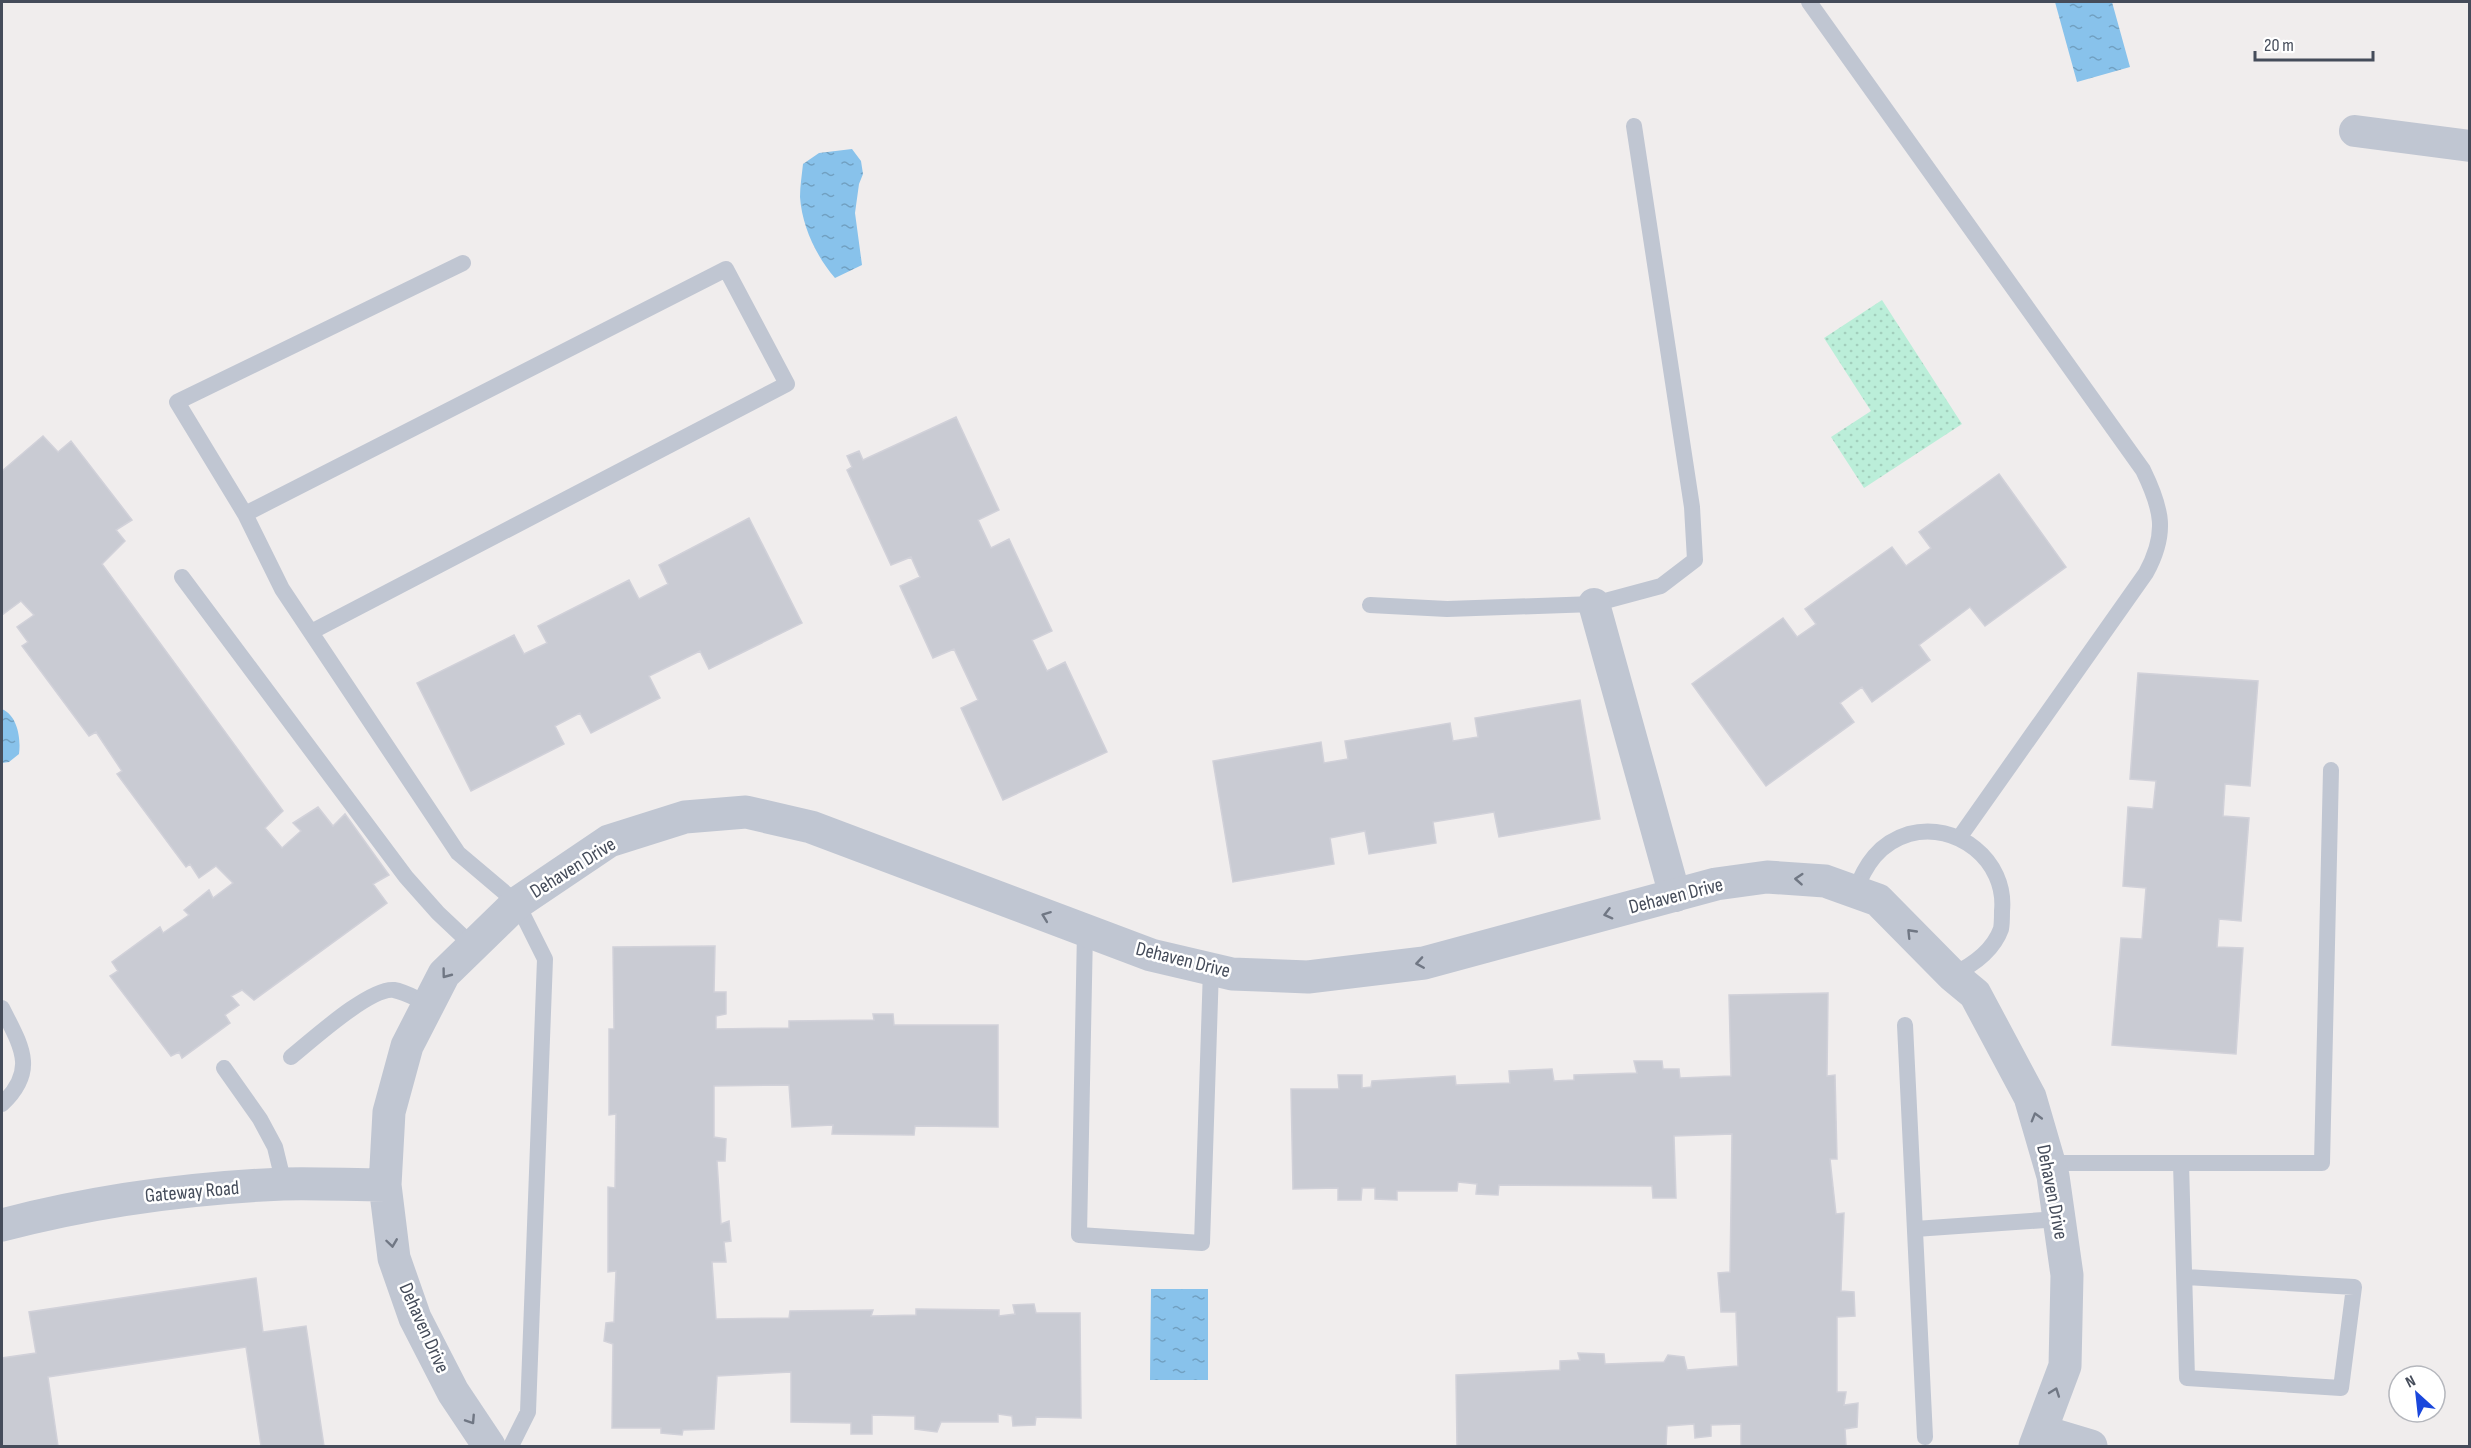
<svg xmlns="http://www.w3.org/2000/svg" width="2471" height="1448" viewBox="0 0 2471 1448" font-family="'Sofia Sans Condensed',sans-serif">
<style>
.grass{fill:url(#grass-dots)}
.water{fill:url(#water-ripples)}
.building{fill:#c9cbd3;stroke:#d1d1d9;stroke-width:1.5}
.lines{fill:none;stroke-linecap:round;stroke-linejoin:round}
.service{stroke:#c0c6d2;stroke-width:16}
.minor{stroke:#c0c6d2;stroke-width:32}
.tertiary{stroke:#c0c6d2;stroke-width:33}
.oneway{stroke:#707784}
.labels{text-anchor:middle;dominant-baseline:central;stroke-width:5;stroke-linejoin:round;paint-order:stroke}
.street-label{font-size:20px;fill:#454c5a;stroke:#fff}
</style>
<defs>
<pattern id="grass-dots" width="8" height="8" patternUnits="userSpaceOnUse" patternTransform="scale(1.5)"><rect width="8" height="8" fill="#bbeed9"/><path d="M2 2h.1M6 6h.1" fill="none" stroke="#a2cebc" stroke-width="1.8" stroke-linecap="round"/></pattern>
<pattern id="water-ripples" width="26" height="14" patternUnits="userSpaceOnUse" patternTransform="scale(1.5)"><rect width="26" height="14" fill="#88c2eb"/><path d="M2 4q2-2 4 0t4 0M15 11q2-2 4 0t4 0" fill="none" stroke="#71a0c1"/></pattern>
</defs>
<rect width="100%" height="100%" fill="#f0eded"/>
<path class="grass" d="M1882 300 1962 424 1864 488 1831 437 1871 411 1824 338Z"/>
<path class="water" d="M2055 2H2112L2130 67 2077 82Z
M852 149 861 161 863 174 859 184 855 213 862 265 835 278C816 256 802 226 800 197 800 186 802 174 803 164L819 153Z
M2 709C18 716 21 739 19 754L9 762 2 763Z
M1151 1289H1208V1380H1150Z"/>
<path class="building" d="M956 417 999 510 978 520 991 548 1009 539 1052 631 1032 640 1047 671 1065 662 1107 752 1003 800 961 708 978 700 954 649 933 658 900 586 920 577 911 557 891 565 847 470 852 467 847 456 859 451 863 460Z
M43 436 58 452 71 441 132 520 116 530 125 541 102 564 283 811 265 828 282 848 301 831 293 823 318 807 333 826 345 814 389 875 373 884 387 903 254 1000 242 990 231 996 239 1005 225 1015 230 1023 182 1058 179 1052 171 1056 110 976 118 971 112 962 160 927 163 933 189 915 184 910 209 890 213 898 233 883 216 866 199 878 190 864 186 867 117 774 122 771 96 732 89 736 22 646 28 642 17 627 34 615 21 601 2 615V471Z
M1999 474 2066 567 1985 626 1970 607 1919 645 1930 660 1872 702 1862 687 1840 703 1854 722 1766 786 1692 684 1783 618 1797 637 1816 624 1805 609 1892 547 1906 566 1931 548 1919 532Z
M749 518 802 623 709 669 700 651 649 676 660 698 591 733 580 713 555 726 564 744 471 791 417 683 514 635 524 654 547 643 538 626 629 580 639 599 668 584 659 565Z
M2138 673 2258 681 2250 786 2225 784 2223 816 2249 818 2241 921 2219 919 2217 947 2243 948 2236 1054 2112 1045 2121 938 2142 939 2146 888 2123 886 2128 807 2153 809 2156 781 2130 779Z
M1580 700 1600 819 1499 837 1494 812 1433 822 1436 843 1369 854 1365 831 1330 838 1334 864 1233 882 1213 761 1321 742 1324 763 1348 759 1345 741 1450 723 1453 741 1478 737 1475 718Z
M715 946 714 992H726V1014L716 1016V1029L789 1028V1021L874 1020 873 1014H893L894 1025H998V1127L915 1126 914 1135 832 1134 833 1125 792 1127 789 1085 714 1086V1137L726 1139 725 1161H717L721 1224 729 1221 731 1241 724 1242 726 1262H712L716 1319 789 1318 790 1311 873 1310 871 1316 916 1315V1309L999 1310V1316L1015 1314 1013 1305 1034 1304 1036 1313H1080L1081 1418 1036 1417 1035 1425 1013 1426 1012 1416 998 1414V1422H941L937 1432 915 1429V1416L872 1415V1434H851V1423L791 1422V1372L717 1376 714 1429 683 1430 682 1435 661 1433V1428H612L613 1344 604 1341 606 1323 614 1322 616 1271 608 1272V1187L615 1188 616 1114 609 1115V1029H614L613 947Z
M1828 993 1827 1076 1835 1075 1837 1159H1830L1836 1214 1844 1213 1841 1291 1854 1292 1855 1316 1837 1317V1392H1846L1844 1405 1858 1403 1857 1427 1845 1429 1846 1446H1741V1424L1711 1425V1436L1695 1438 1694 1424 1667 1426 1666 1446H1457L1456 1375 1560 1370V1361L1580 1360 1578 1353 1604 1354 1605 1364 1664 1362 1668 1355 1684 1357 1687 1370 1738 1366 1736 1312H1721L1718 1273 1730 1272 1732 1134 1674 1136 1676 1198H1653L1652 1186 1499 1185 1498 1195 1476 1194 1477 1184 1458 1182 1457 1191H1397V1200L1375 1199V1188H1362L1361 1200H1338V1188L1293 1189 1291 1089H1339L1338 1075H1362V1088L1371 1087 1372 1081 1455 1076 1456 1085 1510 1083 1509 1071 1552 1069 1554 1081 1574 1080V1075L1637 1073 1634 1061H1662L1663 1069H1679L1680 1078 1731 1076 1729 995Z
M256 1278 263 1332 306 1326 324 1446H261L246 1347 48 1377 58 1446H2V1358L36 1353 29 1312Z"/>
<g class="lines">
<path class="service" d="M1809 2 2143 470C2162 509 2168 533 2146 573L1959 838
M245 514 177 402 463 263
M182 577 406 877 438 913 473 946
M1370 605 1447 609 1594 604 1661 586 1695 560 1692 507 1634 126
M311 632 787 384 726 269 245 514 282 589 458 853 517 903 545 959 528 1412 511 1446
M1855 892C1865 865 1879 843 1909 834 1956 821 2007 860 2002 911 2002 916 2002 924 2001 929 1993 951 1971 966 1952 975
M1085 931 1079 1235 1202 1243 1211 969
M2 1008C21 1046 38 1070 2 1104
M1905 1025 1925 1437
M291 1057C311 1041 370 987 394 990 406 992 418 1000 429 1004
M224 1068 260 1119 275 1147 284 1184
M2050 1163H2322L2331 770
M2181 1163 2187 1378 2341 1388 2354 1287 2186 1277
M1915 1229 2059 1219"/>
<path class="minor" d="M2355 131 2470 146
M1594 604 1675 896"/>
<path class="tertiary" d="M2 1225C94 1201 188 1188 283 1184 317 1183 351 1185 385 1185
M2041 1431 2091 1446
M489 1446 453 1392 415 1318 394 1258 385 1185 389 1112 407 1046 444 974 517 903 609 841 685 817 746 812 811 827 1151 955 1232 974 1308 977 1424 963 1716 884 1767 877 1825 881 1878 900 1952 975 1975 994 2030 1097 2053 1176 2067 1275 2065 1366 2035 1446"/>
</g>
<defs><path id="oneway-chevron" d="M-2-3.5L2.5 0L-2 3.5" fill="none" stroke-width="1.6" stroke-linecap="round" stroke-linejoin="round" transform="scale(1.5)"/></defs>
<g class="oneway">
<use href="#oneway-chevron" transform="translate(1799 879) rotate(-176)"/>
<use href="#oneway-chevron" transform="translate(1608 914) rotate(165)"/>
<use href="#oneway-chevron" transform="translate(1046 916) rotate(-159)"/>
<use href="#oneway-chevron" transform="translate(1911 933) rotate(-134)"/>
<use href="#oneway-chevron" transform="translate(1420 963) rotate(171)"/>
<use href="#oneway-chevron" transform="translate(446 974) rotate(127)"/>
<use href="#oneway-chevron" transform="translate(2036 1117) rotate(-106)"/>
<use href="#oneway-chevron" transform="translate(392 1243) rotate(82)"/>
<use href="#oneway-chevron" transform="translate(2055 1392) rotate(-70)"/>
<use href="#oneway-chevron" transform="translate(471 1420) rotate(57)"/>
</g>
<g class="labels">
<g class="street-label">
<text transform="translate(573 868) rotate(-32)">Dehaven Drive</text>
<text transform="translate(1676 896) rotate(-14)">Dehaven Drive</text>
<text transform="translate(1183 960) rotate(14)">Dehaven Drive</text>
<text transform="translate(192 1192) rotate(-5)">Gateway Road</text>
<text transform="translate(2052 1192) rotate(79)">Dehaven Drive</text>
<text transform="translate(424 1328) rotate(66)">Dehaven Drive</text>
</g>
</g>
<rect width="2471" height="1448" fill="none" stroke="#454c5a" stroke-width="6"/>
<g transform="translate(2417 1394) rotate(333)"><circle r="28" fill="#ffffff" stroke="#b5b7bd" stroke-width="1.5"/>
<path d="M0-4.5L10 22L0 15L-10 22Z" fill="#1a47dc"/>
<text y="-9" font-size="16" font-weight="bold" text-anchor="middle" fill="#454c5a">N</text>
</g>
<path d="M2255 51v9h118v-9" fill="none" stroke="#454c5a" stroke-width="3"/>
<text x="2264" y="51" font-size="18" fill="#454c5a" stroke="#ffffff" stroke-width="4.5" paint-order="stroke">20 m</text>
</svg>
